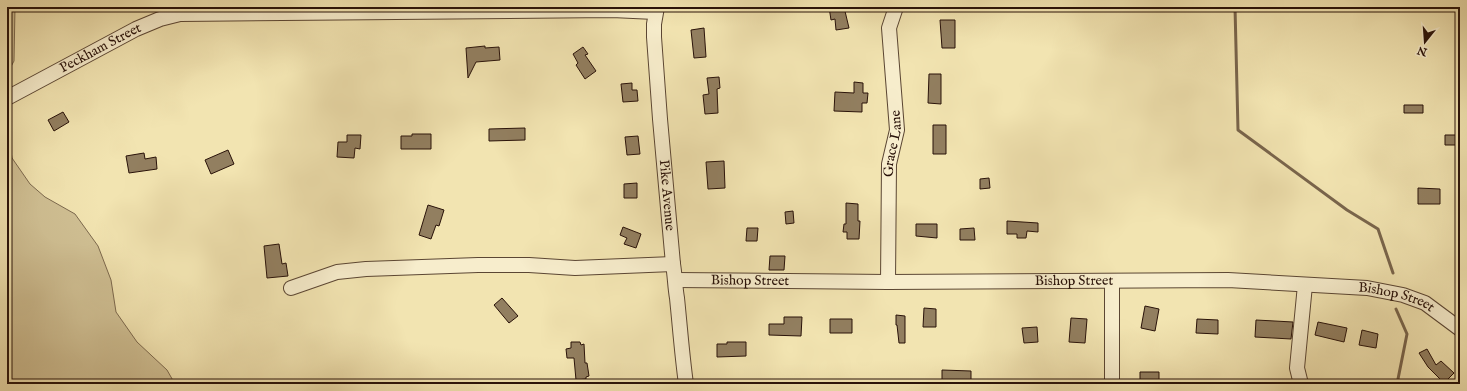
<svg xmlns="http://www.w3.org/2000/svg" width="1467" height="391" viewBox="0 0 1467 391" font-family="'IM FELL English',serif">
<style>
.green{fill:#d0c094;stroke:#7c694e}
.lines{fill:none;stroke-linecap:round;stroke-linejoin:round}
.stream{stroke:#79654c;stroke-width:3}
.building{fill:#927f60;stroke:#291209}
.minor-casing{stroke:#5b4633;stroke-width:16}
.minor{stroke:#f7edcc;stroke-width:14}
.labels{text-anchor:middle;dominant-baseline:central;stroke-width:3;stroke-linejoin:round;paint-order:stroke}
.street-label{font-size:14px;fill:#291209;stroke:#f7edcc}
</style>
<rect width="100%" height="100%" fill="#f2e4b1"/>
<filter id="stains"><feTurbulence type="fractalNoise" baseFrequency=".005" numOctaves="4"/><feColorMatrix values="0 0 0 0 .2 0 0 0 0 .09 0 0 0 0 .02 0 0 0 .5 -.17"/></filter>
<radialGradient id="worn" r=".72"><stop offset=".6" stop-color="#630" stop-opacity="0"/><stop offset="1" stop-color="#630" stop-opacity=".3"/></radialGradient>
<path class="green" d="M7 7H15L14 61 7 74Z
M7 126 12 158 30 184 45 197 75 214 98 246 111 280 116 312 137 342 167 370 175 384H7Z"/>
<g class="lines">
<path class="stream" d="M1235 7 1238 130 1347 210 1378 229 1393 273
M1396 309 1407 334 1397 384"/>
</g>
<path class="building" d="M829 7H844L849 28 836 30 835 19 831 20Z
M940 20H955V48H942Z
M704 28 706 57 694 58 691 30Z
M485 46V48L499 47 500 60 476 62 468 78 466 48Z
M583 47 588 54 585 55 596 71 585 79 576 65 578 63 573 54Z
M929 74H941V104L928 103Z
M719 77 720 88 717 89 718 113 705 114 703 95 709 94 707 78Z
M854 82 863 83V93H868L867 103H862V112L834 111 835 92 854 93Z
M632 83V90H637L638 101 623 102 621 84Z
M1404 105H1423V113H1404Z
M63 112 69 122 54 131 48 120Z
M933 125H946V154H933Z
M525 128V140L489 141V129Z
M412 134H431V149H401V136H412Z
M347 135H361L360 149 355 148 354 158 337 157 338 142H347Z
M1445 135H1460V145H1445Z
M638 136 640 154 627 155 625 137Z
M228 150 234 164 211 174 205 160Z
M144 153 145 159 156 157 157 169 129 173 126 156Z
M724 161 725 188 708 189 706 162Z
M989 178 990 188 980 189V179Z
M637 183V198H624V184Z
M1418 188 1440 189V204H1418Z
M846 203 858 204V221H860L859 239H847V232H843L844 224H846Z
M428 205 444 210 439 226 436 225 431 239 419 235Z
M793 211 794 223 786 224 785 212Z
M1007 221 1038 223V232L1027 231 1026 238H1017V234H1007Z
M916 224H937V238L916 236Z
M623 227 641 234 636 248 624 244 627 238 620 235Z
M747 228H758L757 241H746Z
M974 228 975 240H960V229Z
M279 244 282 264 286 263 288 276 267 278 264 246Z
M770 256H785L784 270H769Z
M502 298 518 316 509 323 494 305Z
M1145 306 1159 309 1155 331 1141 328Z
M924 308 936 309V327H923Z
M896 315 905 316V343H899L897 325H896Z
M784 317H802L801 336 769 335V324H784Z
M1071 318 1087 319 1085 343 1069 342Z
M830 319H852V333H830Z
M1197 319 1218 320V334L1196 333Z
M1256 320 1293 322 1291 339 1255 337Z
M1318 322 1347 328 1344 342 1315 335Z
M1037 327 1038 342 1024 343 1022 328Z
M1362 330 1378 334 1376 348 1359 345Z
M571 342H580L581 345 584 344 585 363H587L589 376 586 377V379L576 380 574 358H567L566 349 571 348Z
M727 342H746V356L717 357V344H727Z
M1427 349 1436 365 1441 361 1454 373 1444 383 1428 367 1419 353Z
M942 370 971 371V384H942Z
M1140 372H1159V384H1140Z"/>
<g class="lines">
<g class="minor-casing">
<g id="minor">
<path id="s1" d="M657 7 654 24V37L660 119 673 264C675 276 675 287 677 298 680 327 682 355 686 384"/>
<path id="s2" d="M7 98 136 29 160 19 180 14 612 10 655 12"/>
<path id="s3" d="M676 280 888 282 1228 280 1367 288 1403 295 1425 303 1460 329"/>
<path d="M1112 281V384"/>
<path id="s4" d="M888 282 889 164 897 130 889 28 896 7"/>
<path d="M291 288 337 272 366 269 478 265H529L575 268 673 264"/>
<path d="M1301 384 1297 368 1305 285"/>
</g>
</g>
<use href="#minor" class="minor"/>
</g>
<g class="labels">
<g class="street-label">
<text stroke="none"><textPath href="#s2" startOffset="106">Peckham Street</textPath></text>
<text stroke="none"><textPath href="#s4" startOffset="139">Grace Lane</textPath></text>
<text stroke="none"><textPath href="#s1" startOffset="189">Pike Avenue</textPath></text>
<text stroke="none"><textPath href="#s3" startOffset="74">Bishop Street</textPath></text>
<text stroke="none"><textPath href="#s3" startOffset="398">Bishop Street</textPath></text>
<text stroke="none"><textPath href="#s3" startOffset="722">Bishop Street</textPath></text>
</g>
</g>
<rect width="1467" height="391" fill="none" stroke="#f2e4b1" stroke-width="24"/>
<rect x="8" y="8" width="1451" height="375" fill="none" stroke="#291209" stroke-width="2"/>
<rect x="12" y="12" width="1443" height="367" fill="none" stroke="#291209"/>
<g transform="translate(1425 42) rotate(197)" stroke="#f7edcc" stroke-width="3" paint-order="stroke">
<path d="M0-3L7 15L0 10L-7 15Z" fill="#291209"/>
<text y="-6" font-size="11" font-weight="bold" text-anchor="middle" fill="#291209">N</text>
</g>
<rect width="100%" height="100%" filter="url(#stains)"/>
<rect width="100%" height="100%" fill="url(#worn)"/>
</svg>
